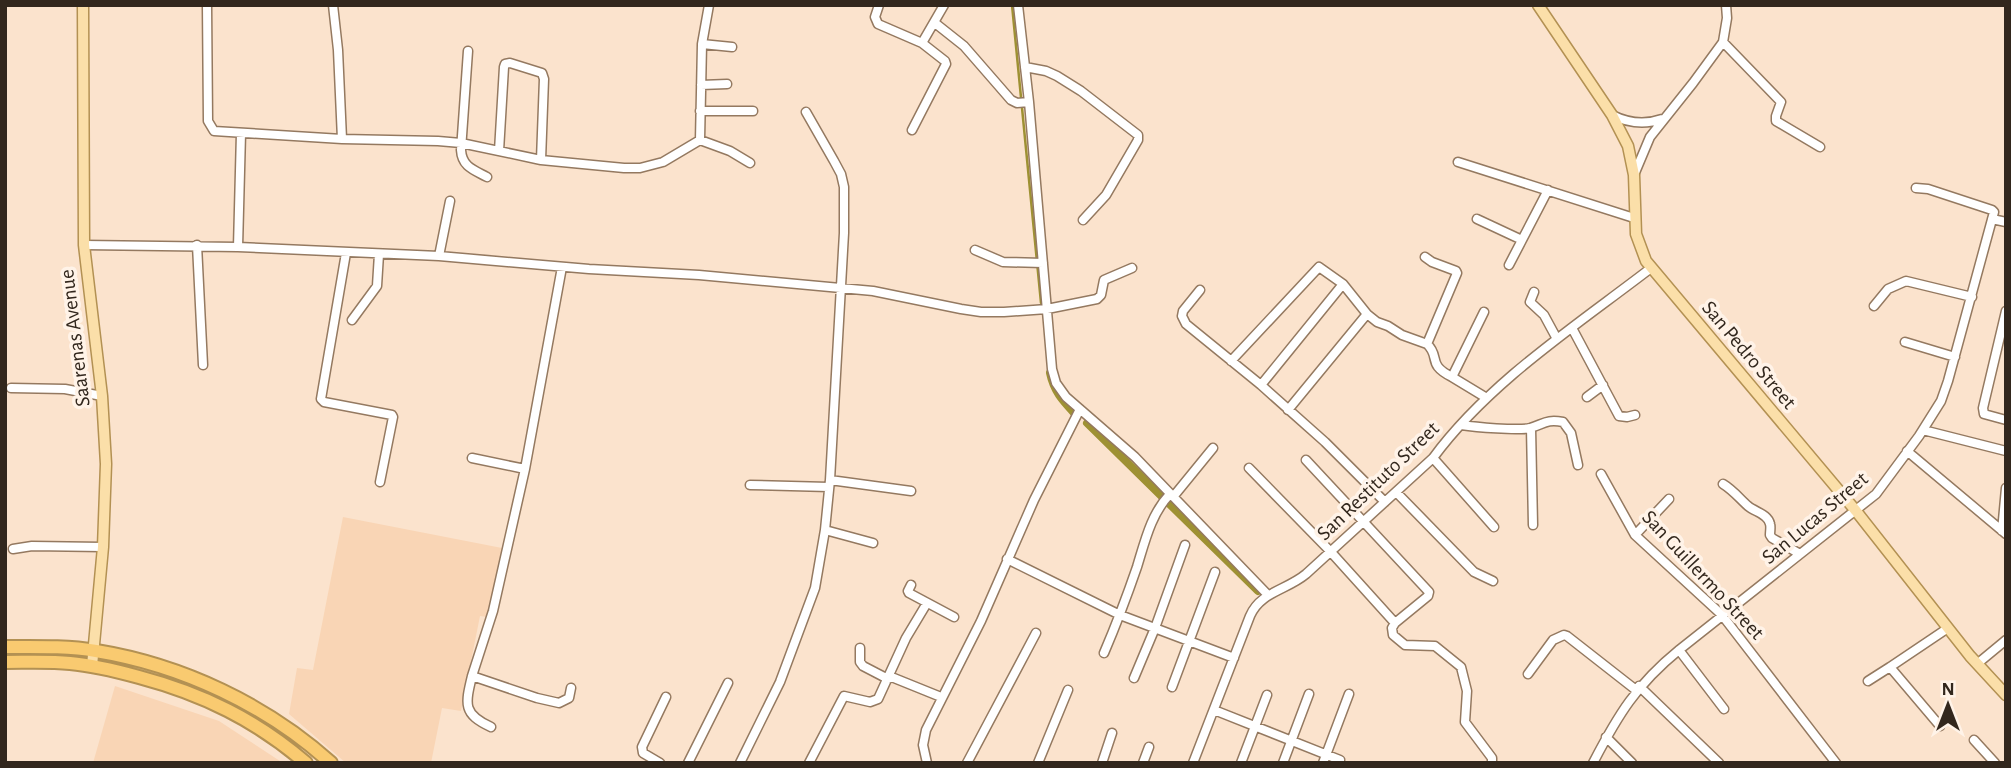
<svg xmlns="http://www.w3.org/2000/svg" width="2011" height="768" viewBox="0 0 2011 768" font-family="'Alegreya Sans',sans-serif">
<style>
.built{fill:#f9d5b5}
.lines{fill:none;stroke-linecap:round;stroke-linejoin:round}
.stream{stroke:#9e9133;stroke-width:2.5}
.canal{stroke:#9e9133;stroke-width:8}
.minor-casing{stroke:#947960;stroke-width:11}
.major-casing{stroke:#b39153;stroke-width:13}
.highway-casing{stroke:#b39153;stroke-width:16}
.minor{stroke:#fff;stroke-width:8}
.major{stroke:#fbdfa9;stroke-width:10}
.highway{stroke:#f9ca70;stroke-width:12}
.labels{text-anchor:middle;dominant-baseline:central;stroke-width:7;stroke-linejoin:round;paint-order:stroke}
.street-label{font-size:21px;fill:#32271d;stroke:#fff3e8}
</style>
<rect width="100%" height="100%" fill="#fbe3cd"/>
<path class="built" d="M343 517 502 548 488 617 480 616 461 711 442 708 431 763H346L289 714 297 668 313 670Z
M115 686 219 721 283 763H93Z"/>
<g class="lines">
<path class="stream" d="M1012 5 1041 303"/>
<path class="canal" d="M1050 373C1054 392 1063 401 1076 415
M1087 423 1258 591"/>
<g class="minor-casing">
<path id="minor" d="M207 5 208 121 214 131 342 139 438 141 461 143 541 160 624 168H640L663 162 700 140 702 44 709 5
M333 5 338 50 342 139
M879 5 875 17 878 24 922 43 944 5
M1018 5 1029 102 1052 369 1056 383 1066 397 1135 457 1268 595
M935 23 964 46 1011 100 1017 103 1029 102
M1723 42 1781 102 1776 116V121L1820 147
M702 44 732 47
M468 51 461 150C462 167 474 170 487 177
M1025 67 1046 71 1057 76 1081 91 1138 135V140L1106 195 1083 220
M701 85 727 84
M700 111H753
M1612 115C1628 123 1645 125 1662 119
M912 130 946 64 945 61 922 43
M700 140 730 151 750 163
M499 151 504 67 505 64 510 63 542 73 544 79 541 160
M1458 162 1634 218
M1634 175 1650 137 1693 83 1723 42 1727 18 1726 5
M1477 219 1522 240
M1992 219 2006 222
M84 245 238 247 439 256 589 269 699 275 873 291 961 309 981 312H1004L1047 309 1097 299 1101 295 1104 280 1132 268
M197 245 203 365
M238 247 241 133
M975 250 1003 262 1043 263
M346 253 321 399 324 402 392 415 393 417 380 482
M439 256 450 201
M1425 257 1432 262 1456 271 1457 273 1427 344C1441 357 1426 364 1452 377
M1509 265 1548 190
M562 267 525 469 493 611 472 676 537 698 559 703 569 698 571 688
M1200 290 1183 311 1182 316 1186 324 1261 385 1325 442 1385 502
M1534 292 1530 302 1544 315 1557 339
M1874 306 1888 289 1906 281 1972 297
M2006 311 1983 408 1984 414 2006 420
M1484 312 1452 377 1485 397
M352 320 377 286 379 254
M1572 328 1619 416 1627 417 1635 415
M1905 342 1955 357
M1231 361 1319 267 1343 284 1367 314 1377 322 1388 326 1402 335 1427 344
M1261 385 1343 284
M11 388 65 389 102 396
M1587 397 1603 385
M1288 410 1367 314
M1461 425C1475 427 1518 431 1530 428 1544 424 1546 419 1563 422L1571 433 1578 465
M1531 428 1533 525
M1923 430 2006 451
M1907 451 2006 534
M472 458 525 469
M1433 458 1494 527
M1306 460 1429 592 1428 596 1395 623 1392 628 1393 635 1405 645 1435 646 1461 667 1467 691 1465 722 1492 758V763
M1249 468 1330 551 1395 623
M1601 474 1635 535 1722 615 1836 763
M830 480 911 491
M1723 484C1733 490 1740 499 1748 506 1755 512 1768 514 1770 524 1771 527 1770 531 1770 535L1772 538 1800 554
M750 485 829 487
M1397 493 1474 572 1493 581
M1173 497 1213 448
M825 530 873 543
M2002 531 2006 488
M1635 535 1669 499
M13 549 32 546 103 547
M1007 559 1120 615 1234 658
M911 585 908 591 909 593 954 617
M860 648V662L863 666 888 679
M1679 650 1724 709
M1104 653C1116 625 1127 596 1137 567 1145 541 1151 514 1170 494
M1977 664 2006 640
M1890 667 1940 726
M1528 674 1553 640 1564 635 1567 636 1636 690
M472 676C465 705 463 714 491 727
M889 676 941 697
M1134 678 1155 628 1185 545
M1868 681 1890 667 1948 628
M1639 686 1719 763
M1172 687 1215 572
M1214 710 1340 760
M1606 737 1632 763
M1974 740 1995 763
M660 763 643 753 642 747 666 697
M688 763 728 683
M740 763 780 682 815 588 825 530 830 480 844 233V187L841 174 834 161 806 112
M809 763 844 696 870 702 878 699 906 638 927 603
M927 763 923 745 926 730 981 621 1034 500 1080 409
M967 763 1036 633
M1038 763 1068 690
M1102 763 1112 733
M1143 763 1149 747
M1193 763 1250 616C1260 592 1287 590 1306 574L1433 458C1489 382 1577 325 1651 268
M1241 763 1267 695
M1283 763 1309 694
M1323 763 1349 694
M1593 763C1618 715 1636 685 1679 650L1876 494 1919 436 1941 401 1948 381 1994 212 1992 210 1928 189 1916 188"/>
</g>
<g class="major-casing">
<path id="major" d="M83 5 84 245 102 396 106 464 103 547 92 666
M1538 5 1612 115 1628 146 1634 175 1636 234 1646 261 1856 511 1970 656 2006 695"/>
</g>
<g class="highway-casing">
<path id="highway" d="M5 647C35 647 67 646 96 651 182 665 267 705 331 763
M5 662C27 662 49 661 70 663 94 665 117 671 139 677 203 694 256 720 306 763"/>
</g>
<use href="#minor" class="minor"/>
<use href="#major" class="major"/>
<use href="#highway" class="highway"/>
</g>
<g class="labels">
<g class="street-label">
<text transform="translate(75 338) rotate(-97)">Saarenas Avenue</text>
<text transform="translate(1749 355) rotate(50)">San Pedro Street</text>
<text transform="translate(1378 481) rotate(-44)">San Restituto Street</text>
<text transform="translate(1815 518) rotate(-40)">San Lucas Street</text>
<text transform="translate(1703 575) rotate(47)">San Guillermo Street</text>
</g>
</g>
<rect width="2011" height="768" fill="none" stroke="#32271d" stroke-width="14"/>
<g transform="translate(1948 705)" stroke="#fff3e8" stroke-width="5" paint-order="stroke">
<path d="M0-5L12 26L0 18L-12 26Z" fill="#32271d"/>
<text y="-10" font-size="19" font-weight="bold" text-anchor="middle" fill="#32271d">N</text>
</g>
</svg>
